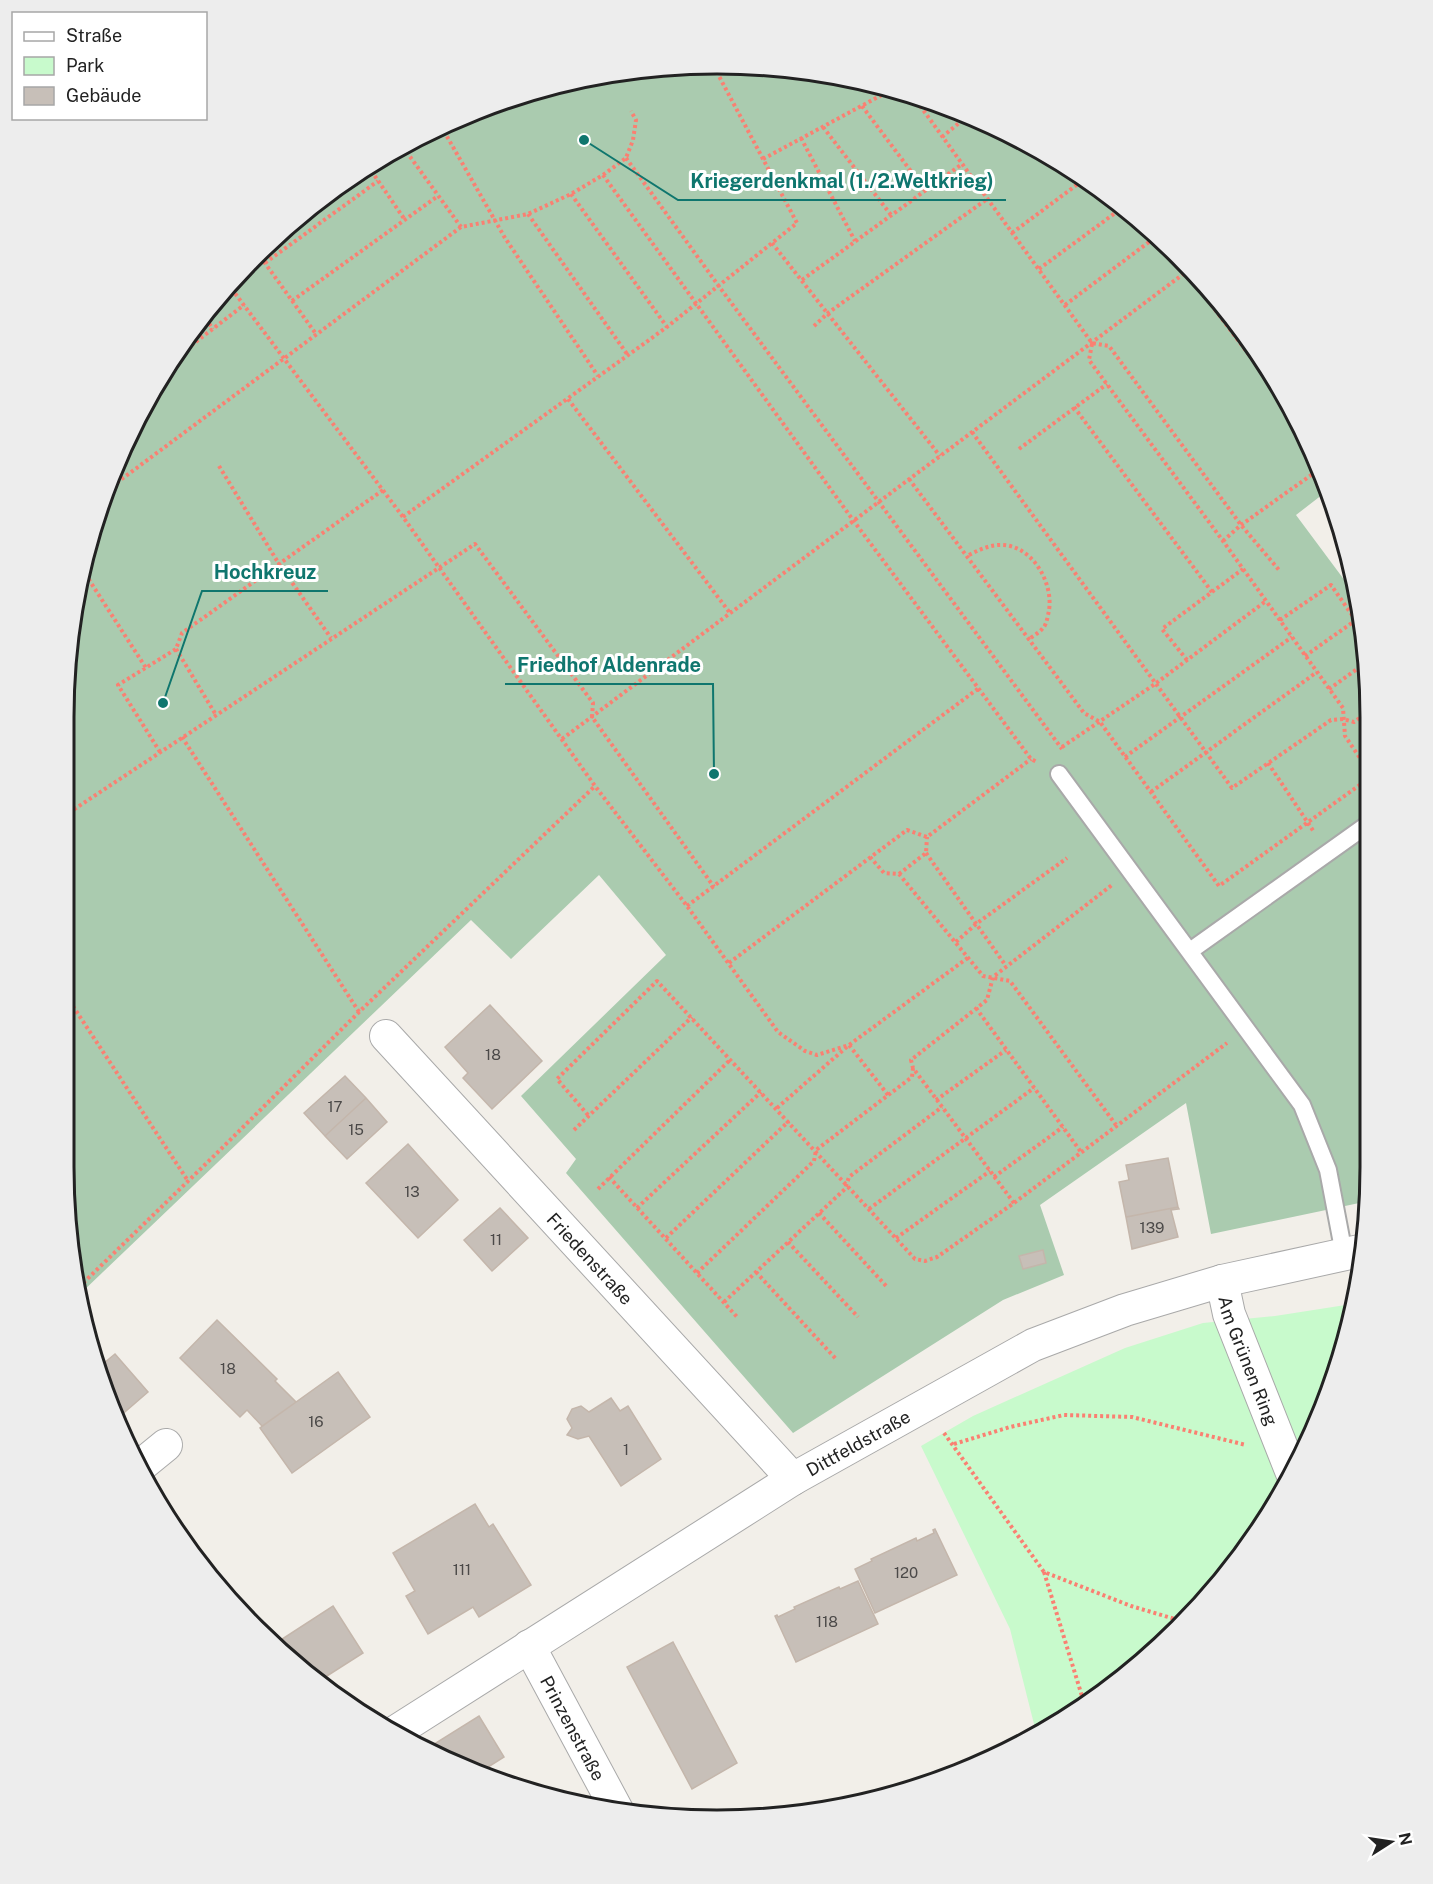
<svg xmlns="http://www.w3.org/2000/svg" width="1433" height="1884" viewBox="0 0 1433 1884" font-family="'Public Sans',sans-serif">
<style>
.cemetery{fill:#aacbaf}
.park{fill:#c8facc}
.building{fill:#c7bfb8;stroke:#c4b6ab;stroke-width:1.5}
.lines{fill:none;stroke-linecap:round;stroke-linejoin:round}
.service-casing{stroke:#a9a9a9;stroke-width:20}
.minor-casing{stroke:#a9a9a9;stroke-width:34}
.path{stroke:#fa8072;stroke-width:4;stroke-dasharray:3 3;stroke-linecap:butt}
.service{stroke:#fff;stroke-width:16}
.minor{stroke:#fff;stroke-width:32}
.labels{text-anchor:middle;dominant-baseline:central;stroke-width:6;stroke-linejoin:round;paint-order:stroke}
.number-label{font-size:15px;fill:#4b4948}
.street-label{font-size:18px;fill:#222;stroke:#fff}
.rim{fill:none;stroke:#222;stroke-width:3}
.leader{fill:none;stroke:#0f766e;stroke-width:2}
.callout-dot{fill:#0f766e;stroke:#fff;stroke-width:2}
.callout-label{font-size:20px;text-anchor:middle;font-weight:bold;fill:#0f766e;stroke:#fff;stroke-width:6;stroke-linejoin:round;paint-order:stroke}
</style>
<rect width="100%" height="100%" fill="#f2efe9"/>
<path class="cemetery" d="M716 63 844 75 966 113 1079 173 1178 254 1260 353 1320 467 1327 491 1296 515 1354 593 1364 632V1202L1211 1234 1186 1103 1040 1205 1064 1275 1003 1300 793 1433 566 1173 576 1159 521 1096 666 955 599 875 511 959 471 920 80 1294 63 1167 64 674 85 547 130 428 198 319 255 254 353 173 466 113 589 76Z"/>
<path class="park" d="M1352 1304 1335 1378 1282 1495 1179 1629 1080 1711 1036 1732 1010 1629 921 1446 973 1416 1125 1348 1203 1323 1275 1316Z"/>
<path class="building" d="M490 1005 542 1061 492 1109 463 1078 468 1073 445 1047Z
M345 1076 366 1098 325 1136 304 1113Z
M366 1098 387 1122 347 1159 325 1136Z
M408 1144 458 1200 418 1238 366 1183Z
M1168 1158 1178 1207 1126 1217 1119 1182 1129 1180 1126 1165Z
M1178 1207 1179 1209 1171 1210 1178 1237 1132 1249 1126 1217Z
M500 1208 528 1238 492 1271 464 1240Z
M1043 1250 1046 1263 1023 1269 1019 1256Z
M217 1320 277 1379 275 1381 296 1402 262 1426 247 1410 240 1417 180 1358Z
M115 1354 148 1392 119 1417 98 1368Z
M338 1372 370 1417 292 1473 260 1428Z
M611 1398 620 1411 628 1406 661 1459 621 1486 589 1436 578 1439 567 1435 572 1428 567 1419 572 1409 581 1406 589 1412Z
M475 1504 489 1527 493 1524 531 1585 479 1617 473 1607 428 1634 406 1596 415 1591 393 1553Z
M935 1529 957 1575 875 1613 855 1569 872 1561 871 1559 916 1538 917 1541 934 1533 933 1530Z
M858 1581 878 1624 796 1662 775 1616 777 1615 778 1617 795 1609 794 1607 839 1587 840 1589Z
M333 1606 363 1653 319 1681 285 1659 273 1645Z
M673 1642 737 1763 692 1789 627 1667Z
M479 1716 504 1757 488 1767 491 1773 488 1774 423 1751Z"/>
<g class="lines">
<g class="service-casing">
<path id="service" d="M1059 774 1302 1105 1328 1170 1344 1254
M1190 951 1364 827"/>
</g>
<g class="minor-casing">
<g id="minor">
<path id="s1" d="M386 1036 793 1479"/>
<path id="s2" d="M1222 1281 1229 1314 1292 1473"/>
<path d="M139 1467 166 1445"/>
<path id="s3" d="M529 1646 617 1810"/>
<path id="s4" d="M395 1732 793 1479 1033 1345 1125 1310 1222 1281 1364 1250"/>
</g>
</g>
<path class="path" d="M913 96 1092 343 1109 346 1241 525 1279 570
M862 106 925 190
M441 126 505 238 598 376
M823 127 891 215
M942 137 970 114
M801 138 855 241
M403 147 461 227
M626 158 718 285 1062 749
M763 159 891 90
M368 166 405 220
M603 175 853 520 1031 759 1037 762
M571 194 667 327
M528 214 627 354
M1012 233 1086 178
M772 243 940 456
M257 252 316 334
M265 263 378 181
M1039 269 1122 208
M1186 271 1287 405
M802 280 962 164
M228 284 403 517 595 786 687 906 778 1032 805 1051 817 1055 849 1045 888 1095
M292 301 438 196
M1065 305 1157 236
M202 314 213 329
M814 326 828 313 987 199
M1092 344 1089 360 1223 541 1343 708 1345 736 1364 764
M172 360 244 305
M568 399 730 613
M1074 407 1212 592
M972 432 1232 788 1331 720 1343 719 1354 722 1364 715
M1019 449 1107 384
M219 466 279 564 331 638
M909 479 1084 713 1100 722 1219 886 1364 782
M107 490 461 227 528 214 571 194 603 175 626 158 633 140 636 120 631 111
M403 517 667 327 797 223 712 63
M1223 541 1241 525 1321 468
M969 555C979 550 989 545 1000 545 1033 544 1056 586 1048 615 1047 620 1046 625 1043 628 1039 633 1033 636 1028 640
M82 569 146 668
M1280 620 1331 585 1364 632
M176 649 216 715
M1305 656 1356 620
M1187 660 1162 629 1243 569
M1329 689 1364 664
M182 737 359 1012
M562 739 1190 269
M1062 747 1155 684 1266 601
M160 752 118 685 176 649 182 633 383 490
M1125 757 1292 637
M1268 763 1314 832
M1151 792 1317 672
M64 816 475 544 593 703 592 717 714 887
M926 853 1006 966
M870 857 884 873 899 874 983 976 1010 981 1116 1125
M899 874 926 853 927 837
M687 906 979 688
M956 942 976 924 1067 858
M729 963 907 830 927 837 1031 759
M63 991 188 1181
M976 1008 1081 1152
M936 1100 1006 1050
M777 1108 849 1045 969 957
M588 1115 557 1079 657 981 915 1259 925 1261 937 1257 1014 1203 1227 1043
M574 1130 692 1017
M609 1177 738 1318
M994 1177 1063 1127
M598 1189 731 1059
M1014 1203 913 1068 911 1060 987 1000 993 977 1112 885
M637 1208 761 1092
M869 1209 1034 1088
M819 1213 888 1288
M666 1238 789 1121
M896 1238 990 1171
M788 1242 858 1317
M756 1272 836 1359
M697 1273 814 1161 816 1150 912 1077 913 1068
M79 1287 217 1153 359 1012 595 786
M724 1302 845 1189 849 1177 942 1107
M944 1433 1044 1572 1131 1606 1185 1622
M954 1444 1010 1427 1064 1415 1132 1417 1246 1445
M1044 1572 1085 1706"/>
<use href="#service" class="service"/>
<use href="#minor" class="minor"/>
</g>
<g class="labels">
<g class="number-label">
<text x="493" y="1054">18</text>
<text x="335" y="1106">17</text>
<text x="356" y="1129">15</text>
<text x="412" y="1191">13</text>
<text x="1152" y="1227">139</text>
<text x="496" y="1239">11</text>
<text x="228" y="1368">18</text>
<text x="316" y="1421">16</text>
<text x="626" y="1449">1</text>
<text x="462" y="1569">111</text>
<text x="906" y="1572">120</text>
<text x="827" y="1621">118</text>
</g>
<g class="street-label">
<text stroke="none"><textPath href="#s1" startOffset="302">Friedenstraße</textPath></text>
<text stroke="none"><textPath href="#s2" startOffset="84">Am Grünen Ring</textPath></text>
<text stroke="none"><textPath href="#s4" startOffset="546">Dittfeldstraße</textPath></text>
<text stroke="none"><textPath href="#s3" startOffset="93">Prinzenstraße</textPath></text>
</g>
</g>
<path d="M0 0H1433V1884H0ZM717 74H717A643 643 0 0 1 1360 717V1167A643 643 0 0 1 717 1810H717A643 643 0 0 1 74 1167V717A643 643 0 0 1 717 74Z" fill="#ededed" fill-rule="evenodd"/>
<path class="rim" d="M717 74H717A643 643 0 0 1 1360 717V1167A643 643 0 0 1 717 1810H717A643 643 0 0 1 74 1167V717A643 643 0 0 1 717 74Z"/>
<path class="leader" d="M584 140L678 200H1006M163 703L202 591H328M714 774L713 684H505"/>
<g class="callout-dot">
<circle cx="584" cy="140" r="6"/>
<circle cx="163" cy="703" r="6"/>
<circle cx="714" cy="774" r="6"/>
</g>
<g class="callout-label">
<text x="842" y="188">Kriegerdenkmal (1./2.Weltkrieg)</text>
<text x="265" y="579">Hochkreuz</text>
<text x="609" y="672">Friedhof Aldenrade</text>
</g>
<rect x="12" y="12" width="195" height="108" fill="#ffffff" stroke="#a7a7a7" stroke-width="1.5"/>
<rect x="24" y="32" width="30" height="9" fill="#ffffff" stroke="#a7a7a7" stroke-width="1.5"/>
<text x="66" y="42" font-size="18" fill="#222222">Straße</text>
<rect x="24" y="57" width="30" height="18" fill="#c8facc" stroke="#a7a7a7" stroke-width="1.5"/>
<text x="66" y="72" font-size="18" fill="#222222">Park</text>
<rect x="24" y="87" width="30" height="18" fill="#c7bfb8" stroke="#a7a7a7" stroke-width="1.5"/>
<text x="66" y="102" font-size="18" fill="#222222">Gebäude</text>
<g transform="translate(1391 1842) rotate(78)" stroke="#ffffff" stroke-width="4.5" paint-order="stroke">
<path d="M0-4.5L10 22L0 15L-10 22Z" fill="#222222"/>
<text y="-9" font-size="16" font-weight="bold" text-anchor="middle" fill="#222222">N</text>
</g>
</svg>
